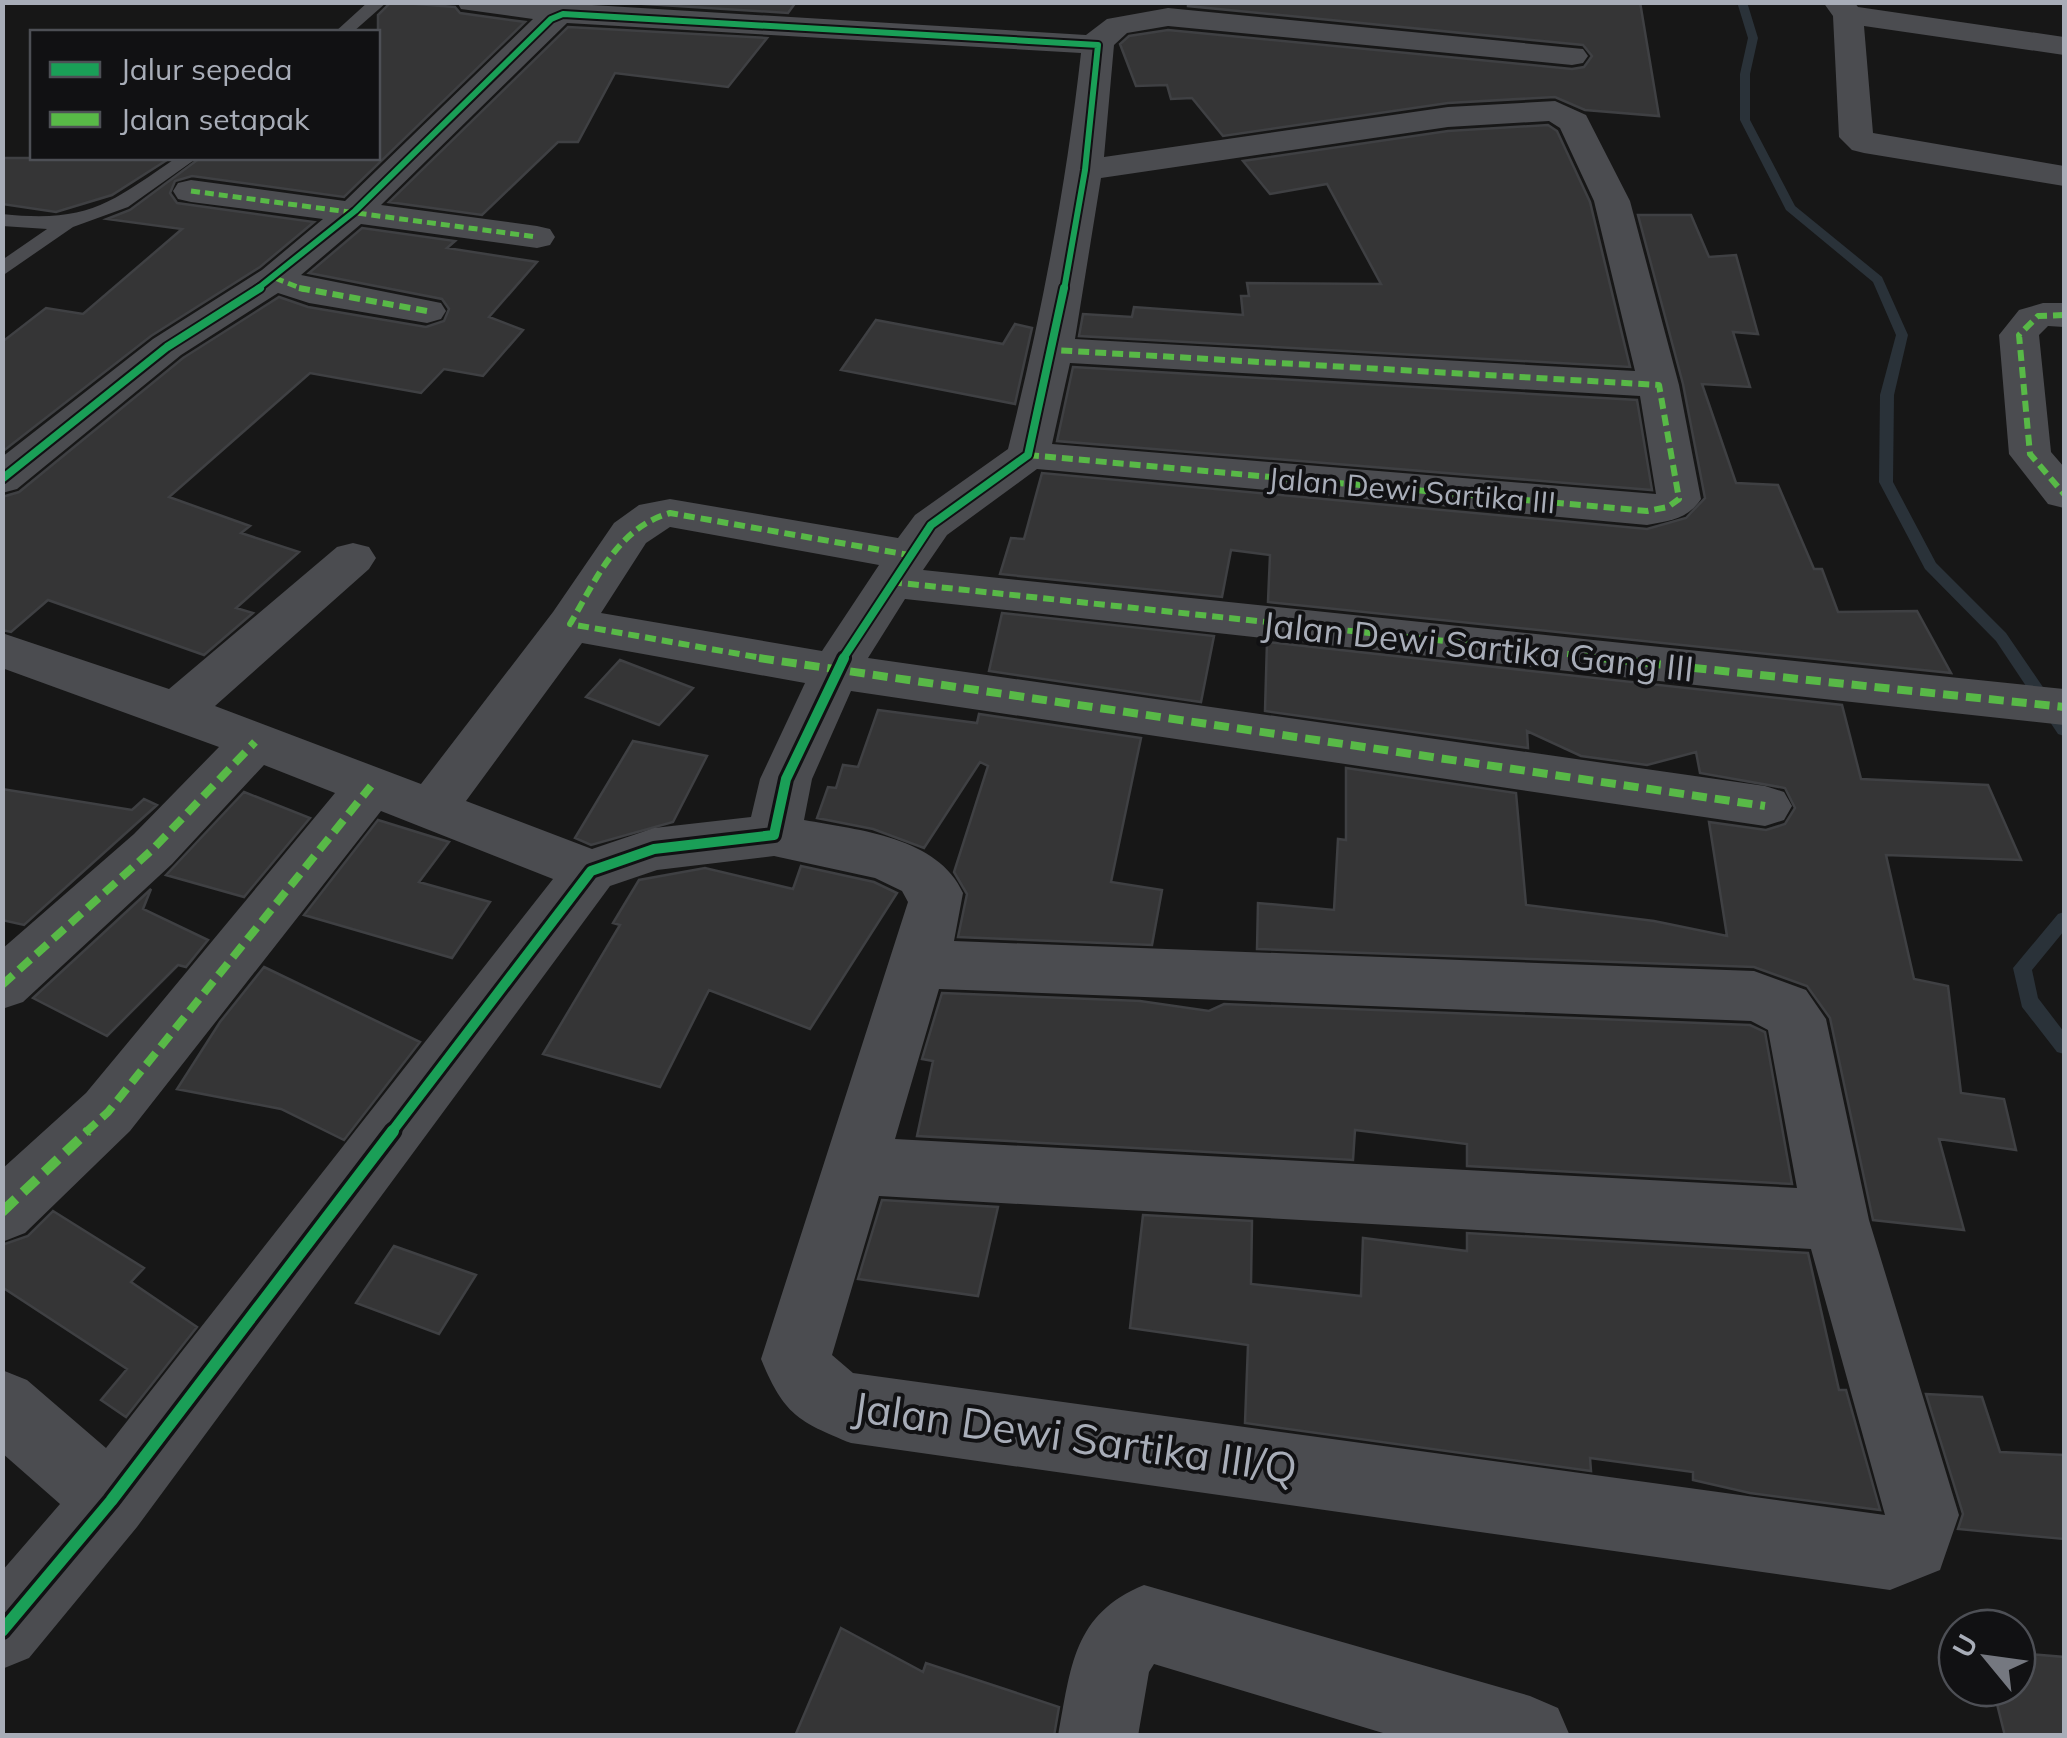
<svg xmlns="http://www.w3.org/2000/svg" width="2067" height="1738" viewBox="0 0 2067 1738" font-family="Mulish,sans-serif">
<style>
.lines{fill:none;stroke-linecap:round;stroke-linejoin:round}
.stream{fill:#2a3239;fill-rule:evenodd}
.building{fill:#353536;stroke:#3f4043;stroke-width:2.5}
.lane{fill:#4b4c50;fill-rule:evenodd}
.street{fill:#4b4c50;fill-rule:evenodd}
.quiet-far3{stroke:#58b947;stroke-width:5;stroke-dasharray:9 5;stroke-linecap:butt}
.quiet-far2{stroke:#58b947;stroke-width:6;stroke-dasharray:11 6;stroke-linecap:butt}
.quiet-far1{stroke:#58b947;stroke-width:8;stroke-dasharray:15 8;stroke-linecap:butt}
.quiet{stroke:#58b947;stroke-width:10;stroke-dasharray:19 10;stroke-linecap:butt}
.cycleway-far3-casing{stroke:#111113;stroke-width:10}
.cycleway-far2-casing{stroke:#111113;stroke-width:12}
.cycleway-far1-casing{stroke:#111113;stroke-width:16}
.cycleway-casing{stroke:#111113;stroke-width:19}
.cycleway-far3{stroke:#1a9f57;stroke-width:6}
.cycleway-far2{stroke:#1a9f57;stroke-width:8}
.cycleway-far1{stroke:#1a9f57;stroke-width:10}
.cycleway{stroke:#1a9f57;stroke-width:12}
.labels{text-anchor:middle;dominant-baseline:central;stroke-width:8;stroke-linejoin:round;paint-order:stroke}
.far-street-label{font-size:30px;fill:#a8adb8;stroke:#111113}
.street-label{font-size:35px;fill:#a8adb8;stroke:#111113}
.near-street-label{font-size:42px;fill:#a8adb8;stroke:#111113}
</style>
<rect width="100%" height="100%" fill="#171717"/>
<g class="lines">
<path class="stream" d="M1737 2H1747L1758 38 1750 74V120L1795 206 1882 277 1908 335 1894 395 1893 482 1936 563 2006 633 2064 718V736L2058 734 1996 641 1925 569 1879 482 1880 395 1896 335 1873 282 1786 210 1740 120V74L1748 38Z
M2064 912V931L2032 970 2038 998 2064 1032V1054L2057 1052 2022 1007 2013 968 2058 914Z"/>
</g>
<path class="building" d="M391 2 455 7 460 13 525 22 344 197 192 176 175 181 170 193 177 203 314 222 260 267 151 336 2 452V342L46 308 83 314 182 229 107 219 130 210 200 158H378V15Z
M613 2H796L788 13Z
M1188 2H1640L1659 116 1585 110 1555 97 1448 103 1223 136 1192 98 1171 99 1167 85 1136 86 1120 44 1129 36 1168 30 1572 69 1584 67 1592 56 1583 45 1188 6Z
M568 27 767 38 728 87 615 73 578 142H558L482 215 389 202Z
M1548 125 1557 131 1590 202 1630 367 1079 336 1083 314 1132 317 1134 307 1243 315 1241 296H1249L1247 283 1381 284 1327 184 1270 194 1243 161 1448 131Z
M2 158H170L112 195 56 212 2 204Z
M1638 215H1691L1709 257 1736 255 1758 334 1733 332 1750 387 1702 384 1736 483 1778 485 1814 569H1822L1838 612 1917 611 1951 673 1268 602 1270 555 1231 550 1222 597 1000 574 1011 538 1024 539 1042 473 1647 529 1686 518 1705 498 1683 384Z
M362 228 455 241 447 248 537 262 489 317 523 330 483 376 444 369 421 393 310 373 169 497 250 526 241 533 299 552 236 608 253 613 204 655 48 600 11 632 2 630V497L19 492 183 358 279 297 308 307 426 327 444 321 449 309 442 299 309 273Z
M876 320 1003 344 1015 324 1032 328 1015 404 841 370Z
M1073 367 1637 400 1652 490 1057 441Z
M1002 613 1214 636 1201 702 989 671Z
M1267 642 1842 705 1861 779 1988 785 2021 860 1886 855 1914 979 1948 986 1961 1093 2004 1099 2016 1150 1939 1139 1964 1230 1873 1220 1830 1018 1807 986 1754 967 1257 949 1258 903 1334 910 1338 839 1346 840V768L1516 793 1526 905 1654 921 1727 936 1709 822 1766 830 1785 824 1795 808 1785 788 1700 773 1696 752 1647 765 1581 756 1527 731 1528 748 1265 711Z
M620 660 693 688 659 725 586 697Z
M878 710 977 723 979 714 1141 738 1111 882 1162 890 1152 945 958 937 967 894 954 872 988 766 980 762 924 848 873 829 817 818 828 787 836 788 843 765 858 767Z
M633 741 707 756 673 822 591 845 575 838Z
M2 789 132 810 144 799 157 805 24 925 2 920Z
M244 792 310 818 244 897 166 875Z
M378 820 449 842 419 882 490 902 452 958 304 915Z
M801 866 874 882 897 893 810 1029 709 990 660 1087 543 1054 620 925 613 923 639 880 705 868 793 889Z
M151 889 143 909 208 940 186 967 178 965 107 1036 33 998Z
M264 967 420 1042 344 1140 281 1109 177 1089 220 1022Z
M942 993 1140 1001 1209 1011 1224 1004 1750 1025 1765 1032 1792 1184 1467 1166V1144L1355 1130 1353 1160 917 1136 933 1061 922 1059Z
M882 1200 998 1207 978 1296 858 1279Z
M53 1211 144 1268 131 1282 197 1327 126 1417 101 1400 127 1369 2 1287V1245L28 1236Z
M1143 1215 1252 1221 1251 1284 1361 1296 1363 1238 1467 1251V1233L1808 1253 1839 1390H1846L1880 1510 1750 1493 1693 1480V1472L1590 1458 1591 1471 1245 1423 1248 1345 1130 1328Z
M394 1246 476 1275 439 1334 356 1303Z
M1926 1394 1982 1397 2000 1452 2064 1455V1539L1958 1529 1963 1514Z
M841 1628 923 1672 926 1663 1059 1707 1054 1736H795Z
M2017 1653 2064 1657V1736H2005L1993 1688H2017Z"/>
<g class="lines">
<path class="lane" d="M368 2H387L353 32H335Z
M176 158H197L128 207 73 227 2 276V260L47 229 2 226V214C88 223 109 204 176 158Z"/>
<path class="street" d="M543 2 1086 35 1107 19 1168 8 1583 49 1588 56 1583 63 1572 65 1168 26 1127 33 1114 45 1104 157 1448 107 1555 101 1586 115 1630 201 1679 385 1701 499C1688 519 1669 521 1647 525L1037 469 947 535 923 570 2064 689V725L905 599 868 658 1765 786 1784 792 1792 806 1784 820 1765 826 851 691 812 779 804 820C859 830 938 837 963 893L954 941 1754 971 1806 990 1826 1019 1869 1220 1959 1515 1940 1570 1890 1590 851 1443C797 1421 784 1414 761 1359L908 902 902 891 875 878 774 856 657 870 610 886 137 1527 29 1658 2 1669V1571L60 1504 2 1453V1370L27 1380 106 1448 553 879 381 811 130 1131 25 1233 2 1242V1169L86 1093 335 793 264 765 172 864 23 1002 2 1009V949L134 834 219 747 2 668V633L169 689 337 547 353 543 369 547 376 558 369 569 215 706 421 784 553 612 614 523 639 505 670 499 898 538 915 515 1008 449C1041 318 1066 187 1081 53L567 23 381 205 537 226 550 229 555 237 550 245 537 248 361 224 301 275 441 303 446 311 441 319 427 323 309 303 278 293 181 355 17 489 2 493V457L153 339 262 270 323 219 191 202 178 199 173 191 178 183 191 180 345 201 533 19 461 9 457 2ZM1549 121 1560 128 1594 201 1635 371 1075 339 1101 178 1448 127ZM1070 363 1640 396 1656 494 1052 444ZM670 527 879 565 822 651 601 613 646 543ZM582 643 805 683 760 779 751 817 654 828 592 849 466 801ZM939 989 1751 1021 1768 1030 1797 1188 895 1139ZM879 1196 1811 1249 1885 1515 853 1373 832 1355Z
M1823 2H1854L1858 7 2064 37V55L1864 26 1873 133 2064 166V186L1864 153 1852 150 1839 137 1833 16Z
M2043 303H2064V327L2048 326 2039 335 2051 452 2064 467V508L2048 504 2009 454 1999 335 2019 310Z
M1144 1585 1530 1696 1558 1708 1570 1736H1393L1154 1664 1149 1672 1138 1736H1058C1071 1667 1073 1614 1144 1585Z"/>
<path class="quiet-far3" d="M191 191 537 237
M275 278 305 290"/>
<path class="quiet-far2" d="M299 288 427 311
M2064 315 2038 316 2019 335 2030 454 2064 494
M1028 455 1647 511 1668 507 1679 499 1659 385 1053 350
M891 582 1623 660
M773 660 570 624C596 580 617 528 670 513L909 555"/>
<path class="quiet-far1" d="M759 658 1765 806
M1600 658 2064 707
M2 985 153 849 255 742
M85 1133 108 1112 371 786"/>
<path class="quiet" d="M2 1212 88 1131"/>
<g class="cycleway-far3-casing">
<path id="cycleway-far3" d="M256 290 355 211 551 19 563 14 1098 45 1085 170 1064 290"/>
</g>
<g class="cycleway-far2-casing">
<path id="cycleway-far2" d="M2 479 167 347 260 288
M842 660 931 525 1028 455 1064 288"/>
</g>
<g class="cycleway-far1-casing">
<path id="cycleway-far1" d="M391 1133 591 871 654 849 774 835 786 779 844 658"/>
</g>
<g class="cycleway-casing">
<path id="cycleway" d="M2 1631 111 1501 393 1131"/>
</g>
<use href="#cycleway-far3" class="cycleway-far3"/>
<use href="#cycleway-far2" class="cycleway-far2"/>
<use href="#cycleway-far1" class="cycleway-far1"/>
<use href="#cycleway" class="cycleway"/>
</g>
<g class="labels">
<g class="far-street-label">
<text transform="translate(1412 490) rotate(5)">Jalan Dewi Sartika III</text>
</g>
<g class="street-label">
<text transform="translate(1478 646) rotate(6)">Jalan Dewi Sartika Gang III</text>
</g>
<g class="near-street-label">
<text transform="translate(1075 1437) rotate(8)">Jalan Dewi Sartika III/Q</text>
</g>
</g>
<rect width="2067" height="1738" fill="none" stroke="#a8adb8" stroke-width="10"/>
<rect x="30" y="30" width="350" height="130" fill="#111113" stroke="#4d4f55" stroke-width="2.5"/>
<rect x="50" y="62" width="50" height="15" fill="#1a9f57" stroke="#4d4f55" stroke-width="2.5"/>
<text x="120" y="80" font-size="30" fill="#a8adb8">Jalur sepeda</text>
<rect x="50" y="112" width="50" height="15" fill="#58b947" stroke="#4d4f55" stroke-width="2.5"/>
<text x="120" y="130" font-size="30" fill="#a8adb8">Jalan setapak</text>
<g transform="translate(1987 1658) rotate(299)"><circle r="48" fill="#111113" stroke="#4d4f55" stroke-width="2.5"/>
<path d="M0-8L18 38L0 25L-18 38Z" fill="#757880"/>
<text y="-15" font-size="28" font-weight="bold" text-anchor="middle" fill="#a8adb8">U</text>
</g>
</svg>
